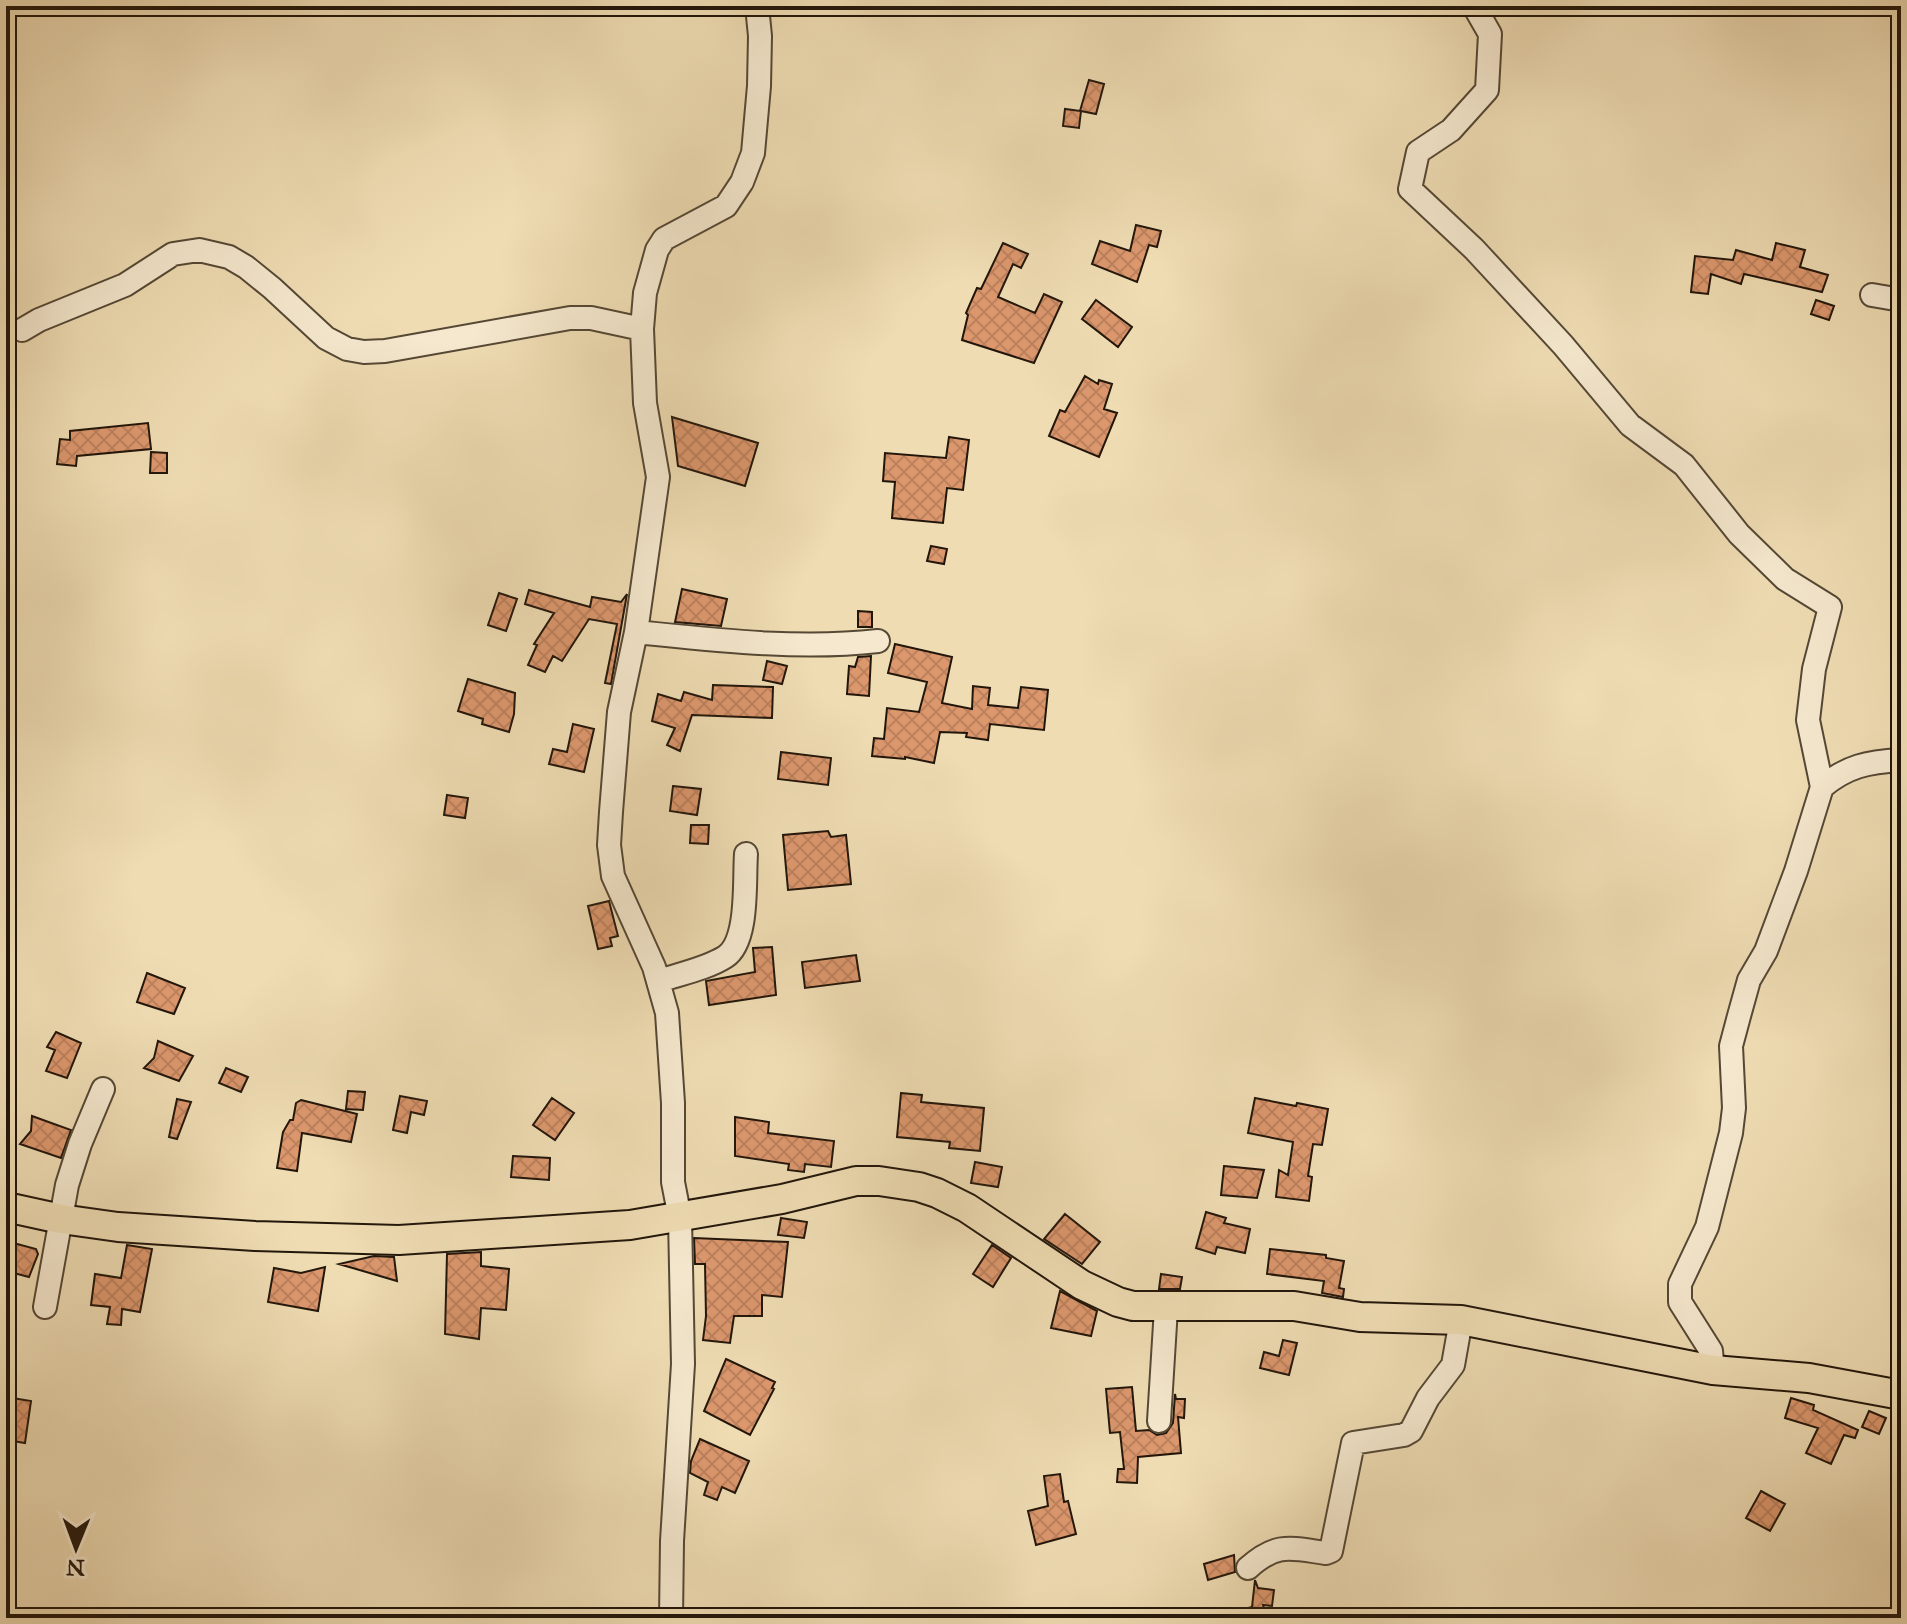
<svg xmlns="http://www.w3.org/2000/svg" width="1907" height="1624" viewBox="0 0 1907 1624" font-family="'IM FELL Great Primer',serif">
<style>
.building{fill:url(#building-cross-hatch);stroke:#22160b;stroke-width:2}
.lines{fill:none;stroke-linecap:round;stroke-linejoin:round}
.minor-casing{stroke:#554835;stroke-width:26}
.major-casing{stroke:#22160b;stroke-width:32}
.minor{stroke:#f5e8ce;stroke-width:22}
.major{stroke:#efdcb3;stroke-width:28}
</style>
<defs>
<pattern id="building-cross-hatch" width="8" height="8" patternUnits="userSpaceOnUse" patternTransform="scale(2)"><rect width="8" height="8" fill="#dc976d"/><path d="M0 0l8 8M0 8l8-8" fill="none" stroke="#bc815d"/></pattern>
</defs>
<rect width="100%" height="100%" fill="#efdcb3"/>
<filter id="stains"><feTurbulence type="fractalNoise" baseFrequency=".0025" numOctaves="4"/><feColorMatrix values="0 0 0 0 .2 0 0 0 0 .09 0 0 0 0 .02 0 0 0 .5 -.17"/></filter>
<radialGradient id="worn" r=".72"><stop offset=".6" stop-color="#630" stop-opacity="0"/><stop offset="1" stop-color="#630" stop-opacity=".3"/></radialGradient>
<path class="building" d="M1089 80 1104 84 1096 114 1081 111 1079 128 1063 126 1065 109 1080 111Z
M1136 225 1161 231 1157 247 1149 245 1137 282 1092 264 1100 241 1130 251Z
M1003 243 1028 254 1021 268 1013 264 998 297 1035 313 1044 294 1062 302 1034 363 962 340 968 315 966 313 977 288 981 289Z
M1776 243 1805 250 1800 267 1828 275 1822 292 1744 274 1741 284 1711 274 1708 294 1691 292 1695 256 1733 260 1736 250 1772 260Z
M1096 300 1132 327 1118 347 1082 319Z
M1816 300 1834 306 1829 320 1811 314Z
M1085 376 1098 384 1099 380 1112 384 1104 409 1117 413 1099 457 1049 436 1060 410 1065 412Z
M672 417 758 443 745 486 678 466Z
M148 423 151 449 77 456 76 466 57 464 60 439 70 440V431Z
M949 437 969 440 963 490 947 488 943 523 892 518 895 482 883 481 885 453 946 458Z
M151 452 167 453V473H150Z
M931 546 947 549 944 564 927 561Z
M682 589 727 599 721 626 675 622Z
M529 590 590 607 592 597 621 602 627 594 611 684 605 683 617 624 589 619 562 661 553 656 545 672 528 665 537 645 534 644 554 613 525 604Z
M499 593 517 599 506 631 488 625Z
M858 611 872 612V627H858Z
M895 644 952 657 942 703 972 709 973 686 990 688 988 705 1018 708 1021 687 1048 690 1044 730 990 724 988 740 966 737 967 733 940 732 934 763 905 757V759L872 756 874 738 884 739 887 708 919 712 927 682 888 673Z
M871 656 869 696 847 694 849 666 855 667 858 657Z
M767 661 787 666 782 684 763 680Z
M468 679 515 693 514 714 509 732 482 724 483 719 458 711Z
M713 685 773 687 772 718 692 715 680 751 667 745 675 728 652 721 658 694 681 701 684 692 712 700Z
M573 724 594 729 584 772 549 764 553 749 567 752Z
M781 752 831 758 828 785 778 779Z
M673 786 701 789 697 815 670 811Z
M447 795 468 798 465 818 444 815Z
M691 825H709L708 844 690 843Z
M828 831 831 837 846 835 851 884 788 890 783 835Z
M609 901 618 936 610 938 612 946 598 949 588 906Z
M772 947 776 995 709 1005 706 981 755 972 753 948Z
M856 955 860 981 805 988 802 962Z
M147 973 185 988 174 1014 137 1002Z
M56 1032 81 1043 67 1078 46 1071 55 1050 47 1047Z
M158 1041 193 1056 179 1081 144 1068 154 1058Z
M226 1068 248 1077 241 1092 219 1083Z
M348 1091 365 1092 363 1110 346 1109Z
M901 1093 922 1095 921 1102 984 1108 980 1151 949 1148 950 1142 897 1137Z
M400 1096 427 1101 424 1115 411 1112 407 1133 393 1130Z
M552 1098 574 1113 555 1140 533 1125Z
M1255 1098 1296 1106 1297 1103 1328 1109 1322 1145 1313 1144 1308 1176 1312 1177 1309 1201 1276 1197 1279 1170 1288 1175 1293 1142 1248 1133Z
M177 1099 191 1102 177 1139 169 1137Z
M301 1100 357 1114 351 1142 302 1133 297 1171 277 1168 283 1132 290 1120H293L296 1103Z
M32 1116 71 1130 61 1158 20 1144 31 1131Z
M735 1117 769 1122 768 1133 834 1141 831 1167 805 1164 804 1172 788 1170 789 1164 735 1156Z
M513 1156 550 1158 549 1180 511 1177Z
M975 1162 1002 1167 998 1187 971 1183Z
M1224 1166 1264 1170 1257 1198 1221 1195Z
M1206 1212 1226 1218 1224 1223 1250 1229 1245 1253 1217 1247 1215 1254 1196 1248Z
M1065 1214 1100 1242 1082 1264 1044 1239Z
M781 1218 807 1222 804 1238 778 1235Z
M694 1238 788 1242 782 1297 762 1295V1316H734L730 1343 703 1340 706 1316 705 1264H695Z
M6 1241 36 1249 38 1254 29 1277 6 1271Z
M127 1245 152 1249 140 1312 122 1309 121 1325 107 1324 110 1307 91 1305 95 1274 121 1278Z
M992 1245 1011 1258 993 1287 973 1274Z
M1270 1249 1326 1255V1258L1344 1261 1339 1288 1344 1289 1343 1297 1322 1293 1324 1281 1267 1274Z
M481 1252V1266L509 1269 506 1310 481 1308 479 1339 445 1334 447 1254Z
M374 1256 394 1257 397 1281 339 1264Z
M325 1267 318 1311 268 1302 274 1268 301 1273Z
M1161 1274 1182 1277 1180 1289H1159Z
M1060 1291 1097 1311 1091 1336 1051 1328Z
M1283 1340 1297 1343 1289 1375 1260 1368 1264 1352 1279 1356Z
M726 1359 775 1382 772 1388 774 1389 750 1435 704 1411Z
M1132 1387 1136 1431 1149 1430 1157 1435 1166 1433 1173 1423 1175 1394 1176 1399H1185L1184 1418 1178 1417 1181 1453 1138 1457 1137 1483 1117 1482 1118 1469H1124L1120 1432 1110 1433 1106 1389Z
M6 1397 31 1401 25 1443 6 1440Z
M1791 1398 1814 1405 1813 1410 1858 1430 1855 1438 1844 1435 1831 1464 1806 1453 1818 1428 1785 1418Z
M1869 1411 1886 1418 1879 1434 1862 1427Z
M700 1439 749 1461 735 1493 722 1487 717 1500 704 1495 708 1482 690 1473 691 1461Z
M1060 1474 1064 1502 1068 1501 1076 1534 1036 1545 1028 1511 1048 1506 1044 1476Z
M1761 1491 1785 1504 1770 1531 1746 1518Z
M1234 1555 1235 1572 1208 1580 1204 1564Z
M1255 1580 1258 1588 1274 1590 1272 1606 1263 1605 1267 1618H1226L1225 1614 1252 1607Z"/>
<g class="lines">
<g class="minor-casing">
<path id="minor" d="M1474 6 1490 34 1487 90 1451 130 1418 152 1410 189 1474 249 1563 345 1630 425 1684 465 1739 534 1785 579 1830 607 1814 669 1808 720 1822 787 1796 871 1766 951 1749 980 1739 1016 1731 1046 1734 1108 1731 1133 1707 1227 1680 1284V1302L1711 1351 1713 1370
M1872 295 1901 300
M22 330 39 320 125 285 173 254 199 250 229 257 246 267 272 288 326 338 347 349 364 352 385 351 570 318H591L642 329
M636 632C715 640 799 650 878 641
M1822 787C1847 766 1868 762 1901 760
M659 981C679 974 706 969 725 957 749 942 744 881 746 854
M45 1307 67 1185 80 1144 103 1089
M1159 1421 1166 1308
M1248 1568C1277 1542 1290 1548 1326 1553L1331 1551 1353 1443 1404 1435 1411 1431 1428 1398 1453 1365 1461 1320
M671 1618 672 1541 683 1364 680 1218 673 1182V1103L667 1013 654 967 613 876 609 845 611 812 619 712 636 632 658 477 645 403 642 329 645 293 657 250 664 239 726 206 742 182 753 153 759 86 760 36 757 6"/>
</g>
<g class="major-casing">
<path id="major" d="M6 1207 61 1219 118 1227 255 1236 399 1240 630 1225 782 1199 856 1181H879L919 1187 937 1193 967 1208 1082 1285 1118 1302 1133 1306H1294L1360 1317 1461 1320 1713 1370 1809 1378 1901 1395"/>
</g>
<use href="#minor" class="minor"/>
<use href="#major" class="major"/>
</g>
<rect width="1907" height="1624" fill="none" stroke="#efdcb3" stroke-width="32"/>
<rect x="8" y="8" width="1891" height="1608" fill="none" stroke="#22160b" stroke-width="4"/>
<rect x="16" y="16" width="1875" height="1592" fill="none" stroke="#22160b" stroke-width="2"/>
<g transform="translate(76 1548) rotate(181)" stroke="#f5e8ce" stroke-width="6" paint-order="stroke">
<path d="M0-6L14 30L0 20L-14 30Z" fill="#22160b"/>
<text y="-12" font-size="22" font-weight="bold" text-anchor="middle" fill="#22160b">N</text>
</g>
<rect width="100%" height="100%" filter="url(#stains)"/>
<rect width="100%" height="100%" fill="url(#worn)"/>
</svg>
